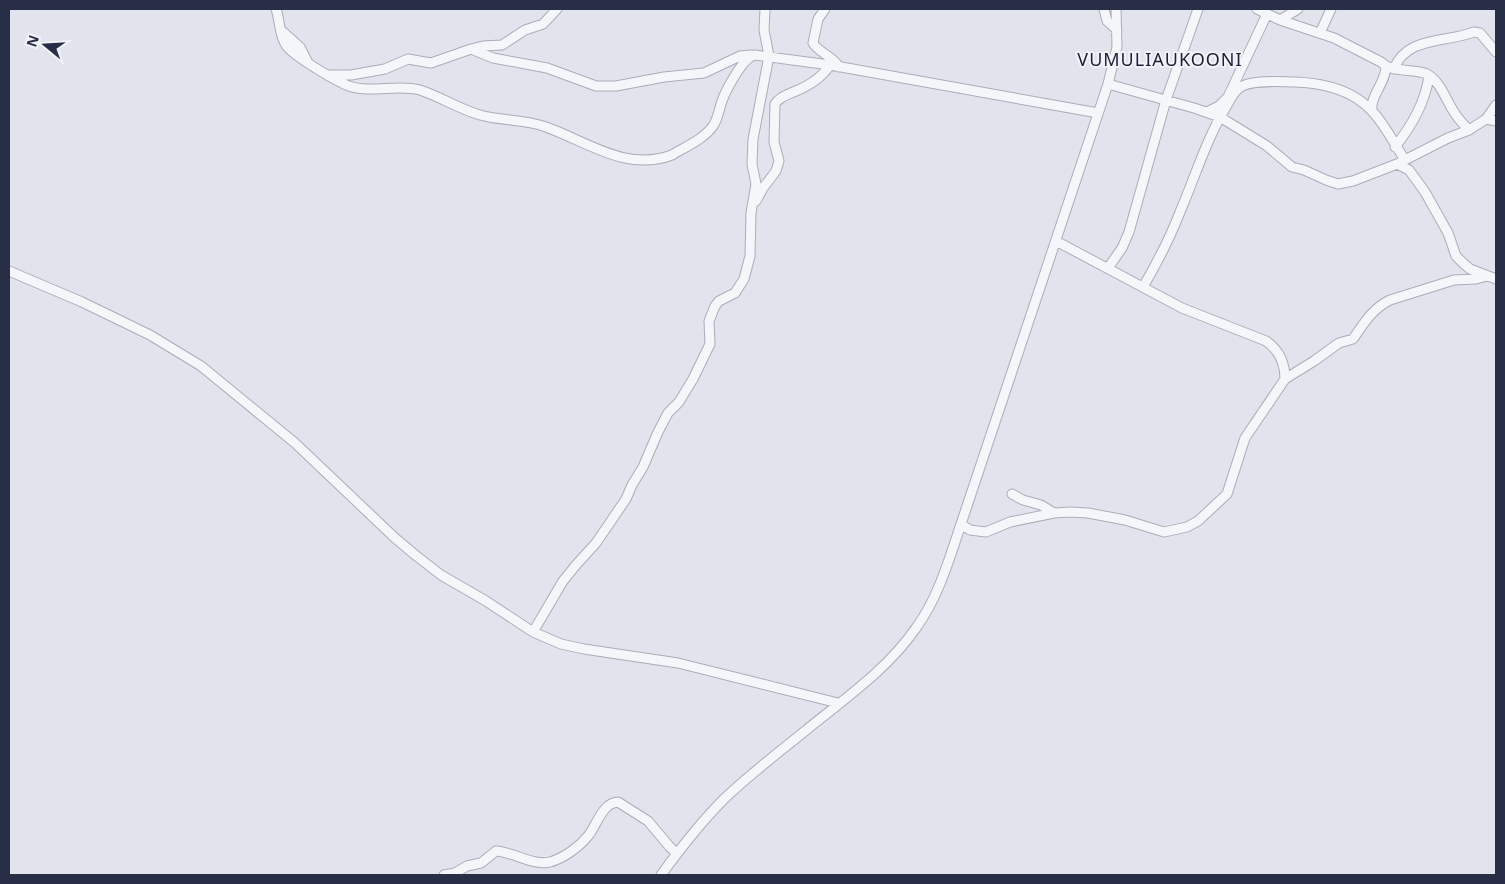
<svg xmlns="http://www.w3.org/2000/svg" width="1505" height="884" viewBox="0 0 1505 884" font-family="'Noto Sans',sans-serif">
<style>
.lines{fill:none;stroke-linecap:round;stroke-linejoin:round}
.minor-casing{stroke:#a9adba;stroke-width:11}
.minor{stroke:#f5f6f9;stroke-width:9}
.labels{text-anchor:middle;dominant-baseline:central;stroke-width:4;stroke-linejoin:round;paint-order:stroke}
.quarter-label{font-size:18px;letter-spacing:1px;fill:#1a1f36;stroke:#f2f3f9}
</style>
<rect width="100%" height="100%" fill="#e1e4ec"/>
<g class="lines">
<g class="minor-casing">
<path id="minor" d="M276 9C280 20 279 35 286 45 291 54 331 78 342 83 365 96 395 83 420 90 441 97 459 109 480 115 501 121 525 119 546 127 588 142 626 172 672 155 685 147 704 139 713 126 718 119 719 109 722 101 726 90 743 57 755 55L830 65 1098 113
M825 9 818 19 813 43C819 53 833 56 839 67
M1104 9 1107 21 1117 30
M1257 9 1280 20 1334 38 1381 62 1386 66C1386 83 1370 95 1372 111
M1280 20 1298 9
M281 30 300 47 307 61
M1320 33 1331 9
M471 49 483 46 502 45 525 30 543 24 557 9
M1389 67C1401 72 1415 69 1427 74 1440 81 1446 100 1454 112 1458 119 1463 124 1469 130
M1394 69C1406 36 1446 43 1474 32L1480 33 1496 52
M330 75H351L385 69 408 59 431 63 471 49 493 58 547 68 596 86H616L664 77 704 73 740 56 751 55
M1108 84 1194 108 1220 117 1267 146 1292 167 1304 170 1326 180 1338 184 1353 181 1397 164 1448 138 1469 130 1486 119 1496 105
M1207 112 1219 106 1228 97 1267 14
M1486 119 1496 121
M1395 147C1412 125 1425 103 1429 76
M1397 164 1409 170 1425 192 1448 233 1456 256 1463 263 1470 269 1496 279
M756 201 763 188 776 171 779 161 774 142 775 104C779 98 784 96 791 93 807 87 821 79 830 65
M1108 268 1122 248 1129 232 1166 100 1198 9
M9 271 82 302 150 335 201 366 295 443 395 538 414 554 441 575 486 601 533 632 561 644 584 649 678 663 838 703
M1143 287C1157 263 1170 238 1180 212 1195 177 1206 140 1226 107 1229 101 1233 93 1239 88 1250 79 1281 82 1295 82 1323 83 1351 89 1371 110 1385 124 1394 144 1405 160
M1285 379 1314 361 1339 343 1353 339C1364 323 1372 309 1390 300L1454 280 1476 279 1487 276
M1012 494 1023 500 1041 505 1054 513
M961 524 970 530 986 532 1010 522 1054 513 1070 512 1088 513 1125 520 1164 532 1187 527 1198 521 1227 494 1245 438 1285 379C1285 364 1279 350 1266 341L1182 308 1056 241
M533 632 563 581 576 565 596 543 626 499 632 485 643 467 658 432 668 413 679 402 693 379 710 344 709 321 715 306 719 301 735 293 744 279 750 256 751 213 756 184 752 164 753 139 769 56 764 30 765 9
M444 875 455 873 467 866 481 863 496 851C514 852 532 866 550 862 564 858 579 847 588 836 597 825 602 803 618 802L648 821 669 846 677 854
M661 875C680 849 701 822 724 799 749 775 778 753 805 731 844 699 887 670 916 628 938 598 949 560 961 524L1108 84 1117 47 1116 9"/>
</g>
<use href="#minor" class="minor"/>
</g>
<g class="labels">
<g class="quarter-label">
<text x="1160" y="59">VUMULIAUKOONI</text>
</g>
</g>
<rect width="1505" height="884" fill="none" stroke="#272e46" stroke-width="20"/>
<g transform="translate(45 45) rotate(288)" stroke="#f2f3f9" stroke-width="4" paint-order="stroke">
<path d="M0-4L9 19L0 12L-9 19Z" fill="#272e46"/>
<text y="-8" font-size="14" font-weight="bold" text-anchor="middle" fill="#272e46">N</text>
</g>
</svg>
